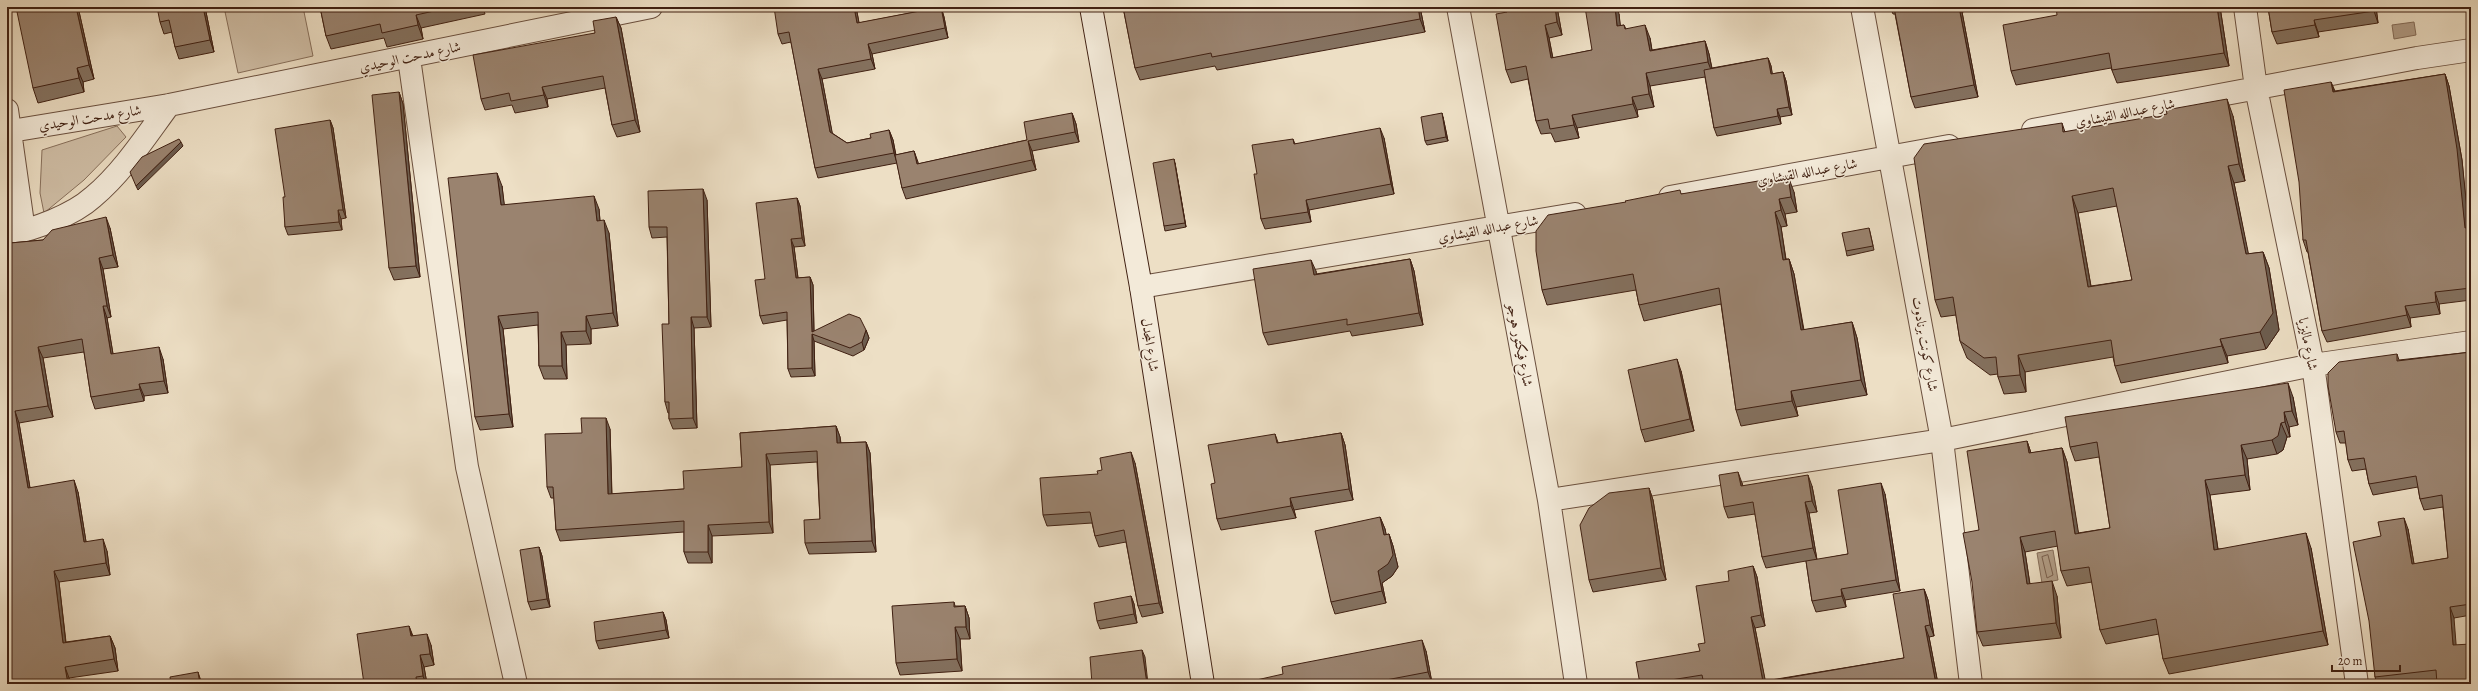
<svg xmlns="http://www.w3.org/2000/svg" width="2478" height="691" viewBox="0 0 2478 691" font-family="Alegreya,Amiri,serif">
<style>
.green{fill:#d0bfa7;stroke:#88705c}
.water{fill:#b29e88;stroke:#846c59}
.lines{fill:none;stroke-linecap:round;stroke-linejoin:round}
.shore{stroke:#795f4d;stroke-width:1}
.minor-casing{stroke:#6b503f;stroke-width:24}
.secondary-casing{stroke:#402012;stroke-width:24}
.minor{stroke:#f3ead9;stroke-width:22}
.secondary{stroke:#f3ead9;stroke-width:22}
.wall{fill:#84715f;stroke:#402012;fill-rule:evenodd}
.shaded-wall{fill:#6c5c4e;stroke:#402012}
.building{fill:#9a836f;stroke:#402012;fill-rule:evenodd}
.labels{text-anchor:middle;dominant-baseline:central;stroke-width:3;stroke-linejoin:round;paint-order:stroke}
.street-label{font-size:14px;fill:#402012;stroke:#f3ead9}
</style>
<rect width="100%" height="100%" fill="#eddfc5"/>
<filter id="stains"><feTurbulence type="fractalNoise" baseFrequency=".005" numOctaves="4"/><feColorMatrix values="0 0 0 0 .2 0 0 0 0 .09 0 0 0 0 .02 0 0 0 .5 -.17"/></filter>
<radialGradient id="worn" r=".72"><stop offset=".6" stop-color="#630" stop-opacity="0"/><stop offset="1" stop-color="#630" stop-opacity=".3"/></radialGradient>
<path class="green" d="M224 7H303L313 56 238 73Z
M117 126 126 137 84 180 44 213 40 193 42 150Z"/>
<path class="water" d="M2414 22 2416 35 2394 39 2392 25Z
M2053 550 2058 580 2042 583 2037 553Z"/>
<g class="lines">
<path class="shore" d="M2048 555 2053 575 2047 578 2042 557Z"/>
<g class="minor-casing">
<path id="minor" d="M1458 7 1549 500 1576 684
M1862 7 1942 440 1971 684
M2245 7 2256 88 2313 365 2357 684
M409 58 467 467 516 684
M7 110 24 231
M2033 130 2417 58 2471 50
M11 131 169 105 651 7
M1670 197 1949 146
M7 235C34 229 72 216 93 197 123 172 146 136 169 105
M1141 287 1575 214
M1549 500 1942 440 2313 365 2471 342"/>
</g>
<g class="secondary-casing">
<path id="secondary" d="M1091 7 1141 287 1203 684"/>
</g>
<use href="#minor" class="minor"/>
<use href="#secondary" class="secondary"/>
</g>
<path class="wall" d="M78 7 94 79 83 82 84 92 38 103 33 88Z
M205 7 214 52 179 59 175 47 172 32 164 34 160 22Z
M320 7H483L485 14 421 28 423 39 387 47 384 38 331 49 326 36Z
M856 7 859 23 941 7 944 17 948 38 872 54 875 69 822 79 832 133 847 143 871 138 889 130 893 140 896 155 914 151 918 164 1027 140 1072 113 1076 124 1079 142 1032 151 1036 170 906 199 902 188 897 163 818 178 815 168 791 42 782 44 778 34Z
M1123 7H1420L1425 32 1217 70 1215 66 1140 80 1135 68Z
M1506 7H1557L1562 35 1549 38 1553 58 1592 50 1619 14 1620 26 1624 25 1626 29 1650 38 1652 50 1705 41 1709 54 1712 68 1768 58 1771 66 1772 74 1783 72 1786 81 1792 115 1780 117 1781 124 1717 136 1714 128 1705 77 1650 86 1654 107 1637 110 1638 117 1577 128 1579 138 1555 142 1551 133 1541 134 1536 121 1528 79 1511 83 1506 70 1507 12Z
M1890 7H1988L1962 12 1978 97 1915 108 1911 97 1895 14H1893Z
M2220 7 2229 66 2117 83 2111 68 2016 85 2011 71Z
M2268 7H2376L2378 23 2318 32 2319 37 2277 44 2272 32Z
M616 17 621 28 640 132 617 137 612 125 605 88 547 99 548 107 515 113 512 105 485 110 481 99 595 33Z
M2445 74 2449 86 2462 160 2468 227 2471 234V300L2439 304 2440 314 2410 318 2411 327 2327 342 2322 331 2308 252H2307L2303 240 2331 82 2335 91Z
M399 92 403 104 420 277 394 280 389 268Z
M2233 116 2245 181 2234 183 2248 254 2263 252 2269 268 2279 330 2266 349 2227 356 2228 363 2121 383 2115 366 2113 357 2025 372 2026 392 2004 394 1998 377V374L1990 375 1967 358 1960 341 1956 315 1941 317 1935 300 2062 123 2065 132ZM2117 206 2132 280 2091 286 2078 213Z
M1443 117 1448 141 1427 145 1425 141Z
M330 120 333 128 346 218 341 219 342 230 288 235 285 227V197Z
M1384 138 1394 194 1309 210 1311 222 1265 229 1261 219 1257 174 1293 139 1295 144Z
M1175 163 1186 227 1165 231 1164 226Z
M502 186 504 205 599 209 600 221 609 233 618 326 591 329V344L566 345 567 379H544L539 366 538 325 503 329 513 427 480 430 475 417Z
M1794 192 1797 212 1785 214 1787 226 1781 227 1786 259H1789L1794 274 1804 330 1852 322 1857 338 1867 395 1796 407 1798 416 1741 426 1736 410 1721 304 1644 321 1639 305 1636 290 1547 305 1542 290 1681 194Z
M797 198 800 206 805 246 794 247 798 278 810 277 813 285 814 331 866 330 869 338 864 350 853 356 814 341 815 376 791 377 788 369 787 320 763 324 760 316 765 279Z
M707 200 711 327 694 328 697 428 673 429 669 419V413H668L665 402 669 324 667 237 652 238 649 227Z
M110 228 118 267 103 269 111 317 107 318 113 354 163 359 168 393 144 396V401L95 409 91 397 84 352 43 358 53 417 19 423 30 488 78 492 86 542 107 551 110 575 59 582 66 642 110 636 115 648 118 671 69 678 70 684H7L9 492 10 243 43 240Z
M1869 228 1870 232 1874 250 1847 256 1846 251Z
M1410 259 1414 271 1423 325 1352 336 1350 331 1268 345 1263 333 1316 271V274Z
M2471 352V615L2454 618 2437 682 2414 684H2377L2375 677 2381 536 2408 529 2414 564 2448 558 2443 507 2424 510 2420 499 2418 487 2373 495 2369 484 2366 469 2352 471 2348 460 2346 443H2340L2336 432 2397 354 2399 360Z
M1681 371 1694 431 1645 442 1641 430Z
M2293 397 2298 425 2289 427 2290 437H2287L2283 450 2277 454 2247 459 2250 490 2210 495 2218 549 2311 548 2328 645 2169 674 2163 659 2159 634 2106 644 2100 630 2092 582 2067 586 2061 571 2058 546 2025 552 2030 584 2057 596 2061 638 1983 646 1977 632 1979 530 2027 441 2031 453 2062 448 2067 462 2078 533 2110 528 2099 457 2075 461 2070 447Z
M836 426 840 437 841 443 866 442 870 453 876 552 809 554 805 543 820 519 817 462 770 465 773 533 712 536V563H688L684 552V532L560 541 556 530 554 498H551L547 487 582 433 610 429 612 494 684 489 742 467 740 433Z
M1341 433 1345 445 1353 500 1294 510 1296 518 1221 530 1217 519 1215 483 1278 443Z
M1135 463 1163 613 1142 617 1138 606 1126 542 1099 547 1095 536 1092 523 1047 526 1043 515 1098 474Z
M1742 483 1743 486H1812L1817 512 1809 513 1817 560 1848 554 1885 494 1900 591 1845 600 1846 607 1816 612 1812 601 1806 561 1766 568 1762 557 1755 514 1728 518 1724 507Z
M1649 488 1653 500 1666 580 1593 592 1589 580Z
M1380 517 1385 529 1386 535 1389 534 1393 546 1398 567 1392 576 1382 583 1386 603 1335 614 1331 602Z
M539 547 542 556 550 607 531 610 528 602Z
M1753 566 1757 577 1765 626 1755 628 1765 681 1904 658 1924 589 1928 600 1934 636 1929 637 1938 684H1640L1700 651 1705 643 1729 581Z
M1131 596 1134 604 1137 623 1100 629 1097 621Z
M954 602 955 606H965L969 618 970 639H960L962 671 900 675 896 663Z
M663 612 666 620 669 638 599 649 596 641Z
M409 626 413 636 431 645 434 665 424 667 427 684H364Z
M1426 651 1432 683 1427 684H1239Z"/>
<path class="shaded-wall" d="M76 7H78L94 79 89 65Z
M203 7H205L214 52 210 40Z
M854 7H856L861 33 857 23Z
M941 7 944 17 948 38 945 28Z
M1418 7H1420L1425 32 1420 19Z
M1555 7H1557L1562 35 1557 22Z
M1615 7H1617L1619 14 1622 39 1617 26Z
M1959 7H1961L1962 12 1978 97 1974 85Z
M2217 7H2220L2229 66 2224 53Z
M2373 7H2376L2378 23 2374 11Z
M416 15 421 28 423 39 418 25Z
M616 17 621 28 640 132 635 120Z
M2314 20 2318 32 2319 37 2315 25Z
M1545 25 1549 38 1555 71 1551 58Z
M1645 25 1650 38 1654 64 1650 51Z
M1705 41 1709 54 1713 75 1708 62Z
M868 44 872 54 875 69 871 59Z
M1768 58 1771 66 1774 83 1771 74Z
M77 68 83 82 84 92 79 78Z
M818 69 822 79 834 142 830 132Z
M1783 72 1786 81 1792 115 1789 107Z
M1646 73 1650 86 1654 107 1649 94Z
M2445 74 2449 86 2462 160 2470 239 2465 228Z
M2331 82 2335 93 2333 92Z
M542 87 547 99 548 107 544 95Z
M399 92 403 104 420 277 416 266Z
M1632 97 1637 110 1638 117 1633 104Z
M2227 99 2233 116 2245 181 2239 164Z
M1777 109 1780 117 1781 124 1778 116Z
M1072 113 1076 124 1079 142 1075 132Z
M1442 113 1443 117 1448 141 1446 137Z
M1572 115 1577 128 1579 138 1574 125Z
M330 120 333 128 346 218 343 210Z
M1380 128 1384 138 1394 194 1391 184Z
M889 130 893 140 897 163 894 153Z
M1028 141 1032 151 1036 170 1032 160Z
M181 142 183 146 138 190 136 186Z
M914 151 918 162 921 174 917 164Z
M1174 159 1175 163 1186 227 1185 223Z
M2228 166 2234 183 2252 271 2246 254Z
M497 173 502 186 506 218 501 205Z
M1788 176 1794 192 1797 212 1791 197Z
M703 189 707 200 711 327 707 317Z
M594 196 599 209 601 234 597 221Z
M2072 196 2078 213 2094 304 2088 287Z
M797 198 800 206 805 246 802 238Z
M1779 199 1785 214 1787 226 1781 210Z
M1306 200 1309 210 1311 222 1308 212Z
M338 210 341 219 342 230 339 222Z
M1775 212 1781 227 1788 275 1783 260Z
M106 217 110 228 118 267 113 255Z
M604 220 609 233 618 326 613 313Z
M2469 227 2471 234V240L2470 238Z
M791 239 794 247 799 286 796 278Z
M2263 252 2269 268 2279 330 2266 349 2260 332Z
M99 258 103 269 111 317 107 306Z
M1410 259 1414 271 1423 325 1419 313Z
M1789 259 1794 274 1806 346 1801 330Z
M1311 260 1316 271 1318 287 1314 275Z
M810 277 813 285 814 335 812 332Z
M2435 292 2439 304 2440 314 2436 302Z
M103 306 107 318 115 366 111 354Z
M2405 306 2410 318 2411 327 2407 315Z
M498 316 503 329 513 427 509 414Z
M586 316 591 329V344L586 331Z
M691 317 694 328 697 428 693 418Z
M1852 322 1857 338 1867 395 1861 380Z
M866 330 869 338 864 350 862 342Z
M561 332 566 345 567 379 562 366Z
M812 334 814 341 815 376 812 368Z
M2220 339 2227 356 2228 363 2222 346Z
M38 347 43 358 53 417 48 406Z
M159 347 163 359 168 393 164 381Z
M2018 355 2025 372 2026 392 2020 375Z
M1677 359 1681 371 1694 431 1690 419Z
M2288 383 2293 397 2298 425 2292 411Z
M139 384 144 396V401L140 389Z
M1791 391 1796 407 1798 416 1792 401Z
M15 411 19 423 32 500 28 488Z
M2284 412 2289 427 2290 437 2285 422Z
M606 418 610 429 612 505 608 494Z
M2281 423 2287 437 2283 450 2277 454 2272 440Z
M836 426 840 437 841 454 837 443Z
M1341 433 1345 445 1353 500 1349 489Z
M1275 434 1279 445 1277 443Z
M2027 441 2032 456 2029 453Z
M866 442 870 453 876 552 872 541Z
M2241 445 2247 459 2250 490 2245 475Z
M2062 448 2067 462 2081 548 2075 534Z
M1131 452 1135 463 1163 613 1159 603Z
M766 454 770 465 773 533 769 522Z
M1738 472 1742 483 1745 498 1741 486Z
M1808 475 1812 486 1817 512 1812 501Z
M74 480 78 492 88 554 84 542Z
M2205 480 2210 495 2220 564 2214 550Z
M1881 483 1885 494 1900 591 1896 580Z
M1649 488 1653 500 1666 580 1661 568Z
M1290 498 1294 510 1296 518 1291 506Z
M1805 502 1809 513 1817 560 1813 548Z
M1380 517 1385 529 1389 547 1384 535Z
M2404 518 2408 529 2416 575 2412 564Z
M708 525 712 536V563L708 552Z
M2306 533 2311 548 2328 645 2323 631Z
M1389 534 1393 546 1398 567 1392 576 1382 583 1386 603 1382 591 1378 571Z
M2020 537 2025 552 2032 599 2027 584Z
M103 539 107 551 110 575 106 563Z
M539 547 542 556 550 607 547 599Z
M1753 566 1757 577 1765 626 1761 615Z
M54 571 59 582 67 654 63 643Z
M2052 581 2057 596 2061 638 2056 623Z
M1841 589 1845 600 1846 607 1842 596Z
M1924 589 1928 600 1934 636 1930 625Z
M1131 596 1134 604 1137 623 1134 614Z
M965 606 969 618 970 639 966 627Z
M2450 607 2454 618 2457 656 2453 645Z
M663 612 666 620 669 638 666 630Z
M1751 617 1755 628 1766 684 1763 682Z
M409 626 413 638 411 636Z
M1925 626 1929 637 1938 684H1936Z
M955 627 960 639 962 671 957 659Z
M427 634 431 645 434 665 430 654Z
M110 636 115 648 118 671 114 659Z
M1422 640 1426 651 1432 683 1428 672Z
M1142 650 1145 657 1148 684H1147Z
M420 655 424 667 427 684H426L423 676Z
M65 667 69 678 70 684H68Z
M198 672 202 684H200Z"/>
<path class="building" d="M16 7H76L89 65 77 68 79 78 33 88Z
M157 7H203L210 40 175 47 169 20 160 22Z
M320 7H452L416 15 418 25 382 33 380 24 326 36Z
M774 7H854L857 23 941 7 945 28 868 44 871 59 818 69 830 132 847 143 871 138 870 134 889 130 894 153 815 168 789 32 778 34Z
M1123 7H1418L1420 19 1212 57 1211 53 1135 68Z
M1506 7H1555L1557 22 1545 25 1551 58 1592 50 1585 7H1615L1617 26 1624 25 1625 29 1645 25 1650 51 1705 41 1708 62 1646 73 1649 94 1632 97 1633 104 1572 115 1574 125 1550 129 1548 119 1536 121 1526 66 1506 70 1496 14 1507 12Z
M1894 7H1959L1974 85 1911 97Z
M2056 7H2217L2224 53 2112 70 2109 53 2011 71 2003 25 2057 15Z
M2268 7H2373L2374 11 2314 20 2315 25 2272 32Z
M616 17 635 120 612 125 603 76 542 87 544 95 511 101 509 93 481 99 473 55 595 33 593 21Z
M1768 58 1771 74 1783 72 1789 107 1777 109 1778 116 1714 128 1704 70Z
M2445 74 2457 149 2465 228 2469 227 2470 238 2471 237V288L2435 292 2436 302 2405 306 2407 315 2322 331 2306 240H2303L2299 182 2284 90 2331 82 2333 92Z
M399 92 416 266 389 268 372 95Z
M2227 99 2239 164 2228 166 2246 254 2263 252 2273 313 2260 332 2220 339 2222 346 2115 366 2111 340 2018 355 2020 375 1998 377 1996 357 1984 358 1960 341 1953 297 1935 300 1914 158 1924 144 2062 123 2063 132 2167 114 2166 110ZM2113 188 2132 280 2088 287 2072 196Z
M1072 113 1075 132 1028 141 1032 160 902 188 895 155 914 151 917 164 1027 140 1024 122Z
M1442 113 1446 137 1425 141 1421 117Z
M330 120 343 210H338L339 222 285 227 283 197H285L275 129Z
M1380 128 1391 184 1306 200 1308 212 1261 219 1254 174H1257L1252 145 1293 139 1294 144Z
M179 139 181 142 136 186 130 172 142 157Z
M1174 159 1185 223 1164 226 1153 163Z
M497 173 501 205 594 196 597 221 604 220 613 313 586 316V331L561 332 562 366H539L538 312 498 316 509 414 475 417 448 178Z
M1788 176 1791 197 1779 199 1781 210 1775 212 1783 260 1789 259 1801 330 1852 322 1861 380 1791 391 1792 401 1736 410 1719 288 1639 305 1633 274 1542 290 1536 251V231L1548 215 1626 202 1625 201 1680 190 1681 194Z
M703 189 707 317H691L693 418 669 419V402H665L662 324H669L667 227H649L648 191Z
M797 198 802 238 791 239 796 278 810 277 812 332 849 314 860 318 866 330 862 342 850 348 812 334V368L788 369 787 312 760 316 755 280 765 279 756 203Z
M106 217 113 255 99 258 107 306H103L111 354 159 347 164 381 139 384 140 389 91 397 82 339 38 347 48 406 15 411 28 488 74 480 84 542 103 539 106 563 54 571 63 643 110 636 114 659 65 667 68 684H7V492H9L7 479V241L9 240 10 243 43 240 52 230Z
M1869 228 1873 246 1846 251 1842 233Z
M1410 259 1419 313 1347 325V319L1263 333 1253 269 1311 260 1314 275Z
M2471 352V604L2450 607 2453 645 2471 644V684H2437L2436 670 2375 677 2369 621 2353 542 2381 536 2378 522 2404 518 2412 564 2448 558 2442 495 2420 499 2416 476 2369 484 2364 458 2348 460 2344 431 2336 432 2328 386V373L2339 362 2397 354V361Z
M1677 359 1690 419 1641 430 1628 370Z
M2288 383 2292 411 2284 412 2285 422 2281 423 2278 436 2272 440 2241 445 2245 475 2205 480 2214 550 2306 533 2323 631 2163 659 2156 619 2100 630 2089 567 2061 571 2055 531 2020 537 2027 584 2052 581 2056 623 1977 632 1972 582 1963 533 1979 530 1967 451 2027 441 2029 453 2062 448 2075 534 2110 528 2097 442 2070 447 2065 417Z
M581 418H606L608 494 684 489 683 471 742 467 740 433 836 426 837 443 866 442 872 541 805 543 804 520 820 519 817 451 766 454 769 522 708 525V552H684V521L556 530 553 487H547L545 434 582 433Z
M1341 433 1349 489 1290 498 1291 506 1217 519 1211 484 1215 483 1208 445 1275 434 1277 443Z
M1131 452 1159 603 1138 606 1124 530 1095 536 1090 512 1043 515 1040 478 1098 474 1097 471 1102 470 1100 458Z
M1738 472 1741 486 1808 475 1812 501 1805 502 1813 548 1762 557 1753 502 1724 507 1719 475Z
M1881 483 1896 580 1841 589 1842 596 1812 601 1806 561 1848 554 1838 490Z
M1649 488 1661 568 1589 580 1580 525 1589 508 1609 493Z
M1380 517 1384 535 1389 534 1393 555 1388 564 1378 571 1382 591 1331 602 1315 531Z
M539 547 547 599 528 602 520 550Z
M1753 566 1761 615 1751 617 1763 682 1904 658 1893 594 1924 589 1930 625 1925 626 1936 684H1704L1702 675 1646 684H1640L1636 662 1700 651 1698 644 1705 643 1696 586 1729 581 1728 571Z
M1131 596 1134 614 1097 621 1094 603Z
M954 602V607L965 606 966 627H955L957 659 896 663 892 606Z
M663 612 666 630 596 641 594 622Z
M409 626 411 636 427 634 430 654 420 655 423 676 416 677 417 684H364L357 634Z
M1422 640 1428 672 1365 684H1239L1283 674 1282 667Z
M1142 650 1147 684H1092L1090 657Z
M198 672 200 684H171L170 677Z"/>
<g class="labels">
<g class="street-label">
<text transform="translate(410 57) rotate(-12)">شارع مدحت الوحيدي</text>
<text transform="translate(2125 113) rotate(-11)">شارع عبدالله القيشاوي</text>
<text transform="translate(90 118) rotate(-9)">شارع مدحت الوحيدي</text>
<text transform="translate(1807 172) rotate(-10)">شارع عبدالله القيشاوي</text>
<text transform="translate(1488 229) rotate(-10)">شارع عبدالله القيشاوي</text>
<text transform="translate(1925 344) rotate(80)">شارع كونت برنادوت</text>
<text transform="translate(2308 344) rotate(79)">شارع ماليزيا</text>
<text transform="translate(1150 345) rotate(81)">شارع المجدل</text>
<text transform="translate(1520 345) rotate(79)">شارع فيكتور هوجو</text>
</g>
</g>
<rect width="2478" height="691" fill="none" stroke="#eddfc5" stroke-width="24"/>
<rect x="8" y="8" width="2462" height="675" fill="none" stroke="#402012" stroke-width="2"/>
<rect x="12" y="12" width="2454" height="667" fill="none" stroke="#402012"/>
<path d="M2332 665v6h68v-6" fill="none" stroke="#402012" stroke-width="2"/>
<text x="2338" y="665" font-size="12" fill="#402012" stroke="#f3ead9" stroke-width="3" paint-order="stroke">20 m</text>
<rect width="100%" height="100%" filter="url(#stains)"/>
<rect width="100%" height="100%" fill="url(#worn)"/>
</svg>
